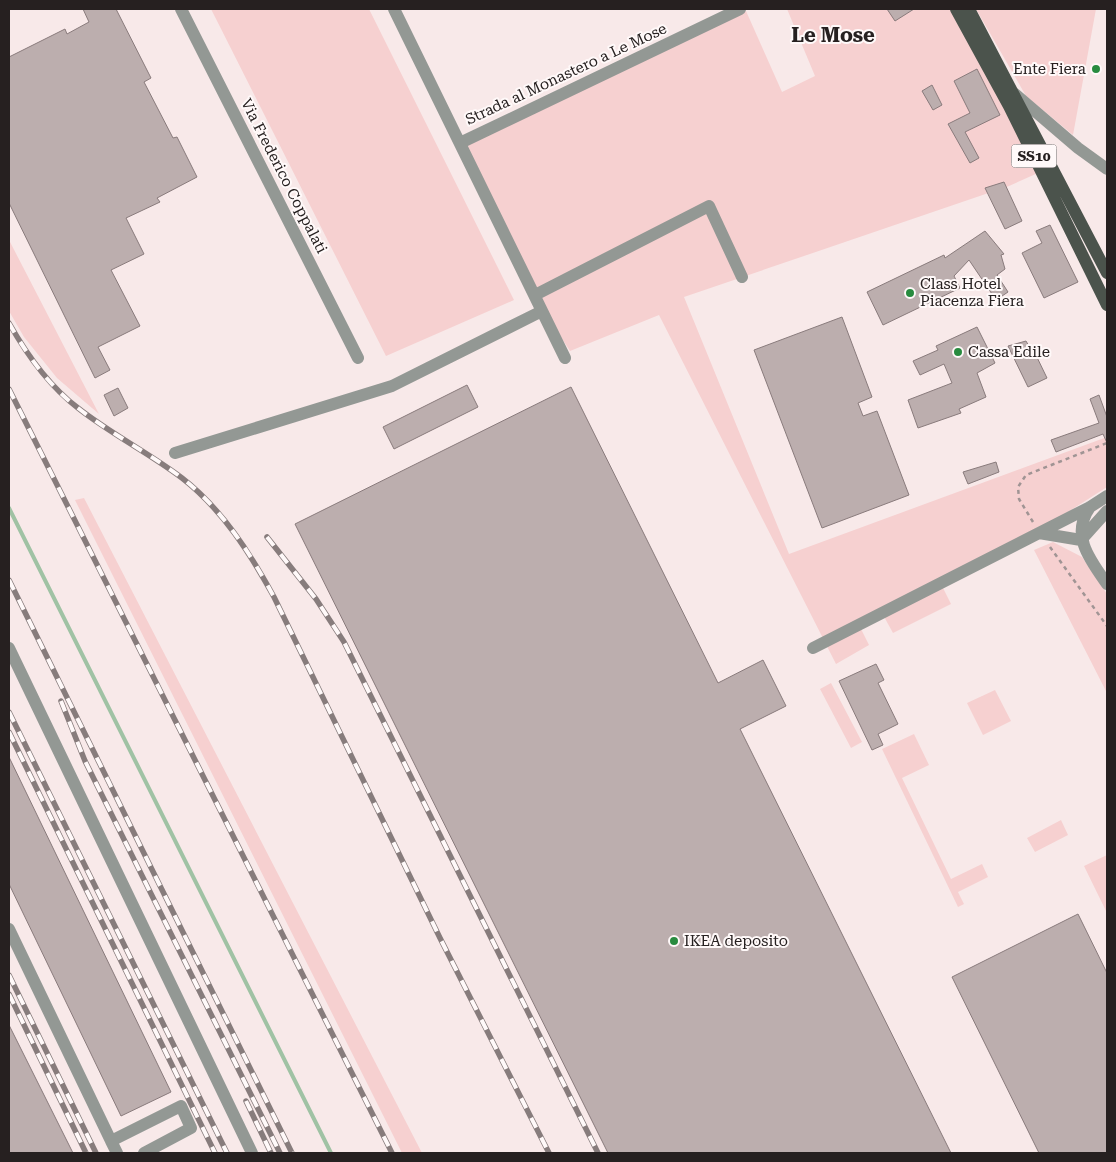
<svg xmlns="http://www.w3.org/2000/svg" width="1116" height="1162" viewBox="0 0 1116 1162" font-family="'Roboto Serif',serif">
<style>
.green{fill:#f6d0d0}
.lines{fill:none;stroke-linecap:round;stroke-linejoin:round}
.stream{stroke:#a0c2a4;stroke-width:4}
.building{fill:#bcaeae;stroke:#897b7c}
.path{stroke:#a09494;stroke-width:2.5;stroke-dasharray:4 4;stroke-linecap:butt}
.minor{stroke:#939894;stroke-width:12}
.major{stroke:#4b534c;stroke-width:12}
.rail-casing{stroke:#877c7c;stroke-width:5.5}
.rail{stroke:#fff9f9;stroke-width:4;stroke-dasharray:11;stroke-linecap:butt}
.poi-dot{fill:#288b3f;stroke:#fff9f9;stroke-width:2}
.labels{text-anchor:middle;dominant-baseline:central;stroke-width:4;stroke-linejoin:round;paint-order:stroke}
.shield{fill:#fff9f9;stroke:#676161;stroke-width:1}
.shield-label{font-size:14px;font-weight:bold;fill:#262020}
.poi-label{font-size:15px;fill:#262020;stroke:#fff9f9;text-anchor:start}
.street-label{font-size:15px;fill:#262020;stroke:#fff9f9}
.district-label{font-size:20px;font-weight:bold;fill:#262020;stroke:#fff9f9}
</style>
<rect width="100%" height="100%" fill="#f8e9e9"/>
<path class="green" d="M211 9H369L514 300 386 356Z
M787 9H953L1038 173 1009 186 684 297 789 554 1107 437V487L1021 542 941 584 951 604 893 633 882 613 859 625 869 645 836 664 659 315 570 351 544 311 461 147 746 11 782 92 815 76Z
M976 9H1096L1073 135 1026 96Z
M9 240 99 414 57 378 24 337 9 311Z
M84 498 422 1153H402L75 500Z
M1053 542 1082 557 1107 594V693L1034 550Z
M831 683 862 742 851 748 820 689Z
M995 690 1011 721 983 735 967 703Z
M914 734 929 765 902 778 951 879 982 864 988 877 958 892 964 904 958 907 882 749Z
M1061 820 1068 835 1035 852 1027 838Z
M1107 855V913L1084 866Z"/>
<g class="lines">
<path class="stream" d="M9 508 331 1153"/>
</g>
<path class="building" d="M83 9H116L151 78 144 82 173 138 177 137 197 177 157 198 160 202 126 218 144 254 111 270 140 326 98 347 110 370 95 378 9 203V57L65 29 67 34 89 22Z
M887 9H914L895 21Z
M977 69 1000 115 965 132 979 158 970 163 948 124 970 113 954 81Z
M932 85 942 105 933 110 922 91Z
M1004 182 1022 221 1005 229 985 188Z
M1050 225 1078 282 1044 298 1022 253 1042 243 1036 231Z
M985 231 1004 254 1001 255 1005 269 997 275 1008 292 996 300 969 260 954 276 960 288 883 325 867 292 944 255 945 258Z
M842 317 872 397 858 403 863 416 877 411 909 495 822 528 754 350Z
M977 327 995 363 977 373 986 397 959 409 961 413 918 428 908 400 952 383 944 364 920 375 913 361 938 350 936 346Z
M1026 341 1030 348 1032 347 1047 378 1028 387 1008 346Z
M467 385 478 407 394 449 383 427Z
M571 387 718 683 763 660 786 706 740 729 951 1153H608L295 524Z
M118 388 128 408 114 416 104 395Z
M1099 395 1107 417V443L1103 434 1056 452 1051 440 1099 423 1090 399Z
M996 462 999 472 968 484 963 472Z
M876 664 884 680 878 683 898 724 878 734 883 745 872 750 839 681Z
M9 757 171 1092 121 1116 9 884Z
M1078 914 1107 973V1153H1039L952 977Z
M9 1025 73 1153H9Z"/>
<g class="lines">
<path class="path" d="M1033 522 1019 499 1018 487 1026 475 1107 443
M1050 547 1107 626"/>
<path class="minor" d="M181 9 358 358
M1015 94 1078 148 1107 169
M460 143 740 9
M535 295 709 206 742 277
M542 311 565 358
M175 453 392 386 542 311 394 9
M1090 507C1070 535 1090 560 1107 584
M1039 533 1081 540
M1081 540 1107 511
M9 648 252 1153
M813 648 1090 507 1107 496
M9 929 111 1141
M117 1153 111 1141 181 1106 191 1128 144 1153"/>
<path class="major" d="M956 9 1009 106 1107 305
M969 9 1107 273"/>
<g class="rail-casing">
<path id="rail" d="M9 323C27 355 49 386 78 408 111 434 149 453 182 478 222 509 250 553 274 597L440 938 549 1153
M9 389 392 1153
M267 537 316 599 344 642 598 1153
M9 580 292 1153
M61 701 85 761 280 1153
M9 712 227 1153
M9 732 215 1153
M9 975 96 1153
M9 994 86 1153
M246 1101 271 1153"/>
</g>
<use href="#rail" class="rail"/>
</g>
<g class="poi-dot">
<circle cx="1096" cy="69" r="5"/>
<circle cx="910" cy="293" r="5"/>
<circle cx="958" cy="352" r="5"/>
<circle cx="674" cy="941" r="5"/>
</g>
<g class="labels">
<rect class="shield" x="1011.5" y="144.5" width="45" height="23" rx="4"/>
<g class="shield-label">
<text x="1034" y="156">SS10</text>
</g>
<g class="poi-label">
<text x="1086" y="69" text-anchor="end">Ente Fiera</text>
<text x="920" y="284">Class Hotel<tspan x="920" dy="17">Piacenza Fiera</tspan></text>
<text x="968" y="352">Cassa Edile</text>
<text x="684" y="941">IKEA deposito</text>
</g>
<g class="street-label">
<text transform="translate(566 74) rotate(-25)">Strada al Monastero a Le Mose</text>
<text transform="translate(284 176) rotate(63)">Via Frederico Coppalati</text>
</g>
<g class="district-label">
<text x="833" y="35">Le Mose</text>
</g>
</g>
<rect width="1116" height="1162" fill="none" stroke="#262020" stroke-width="20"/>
</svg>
